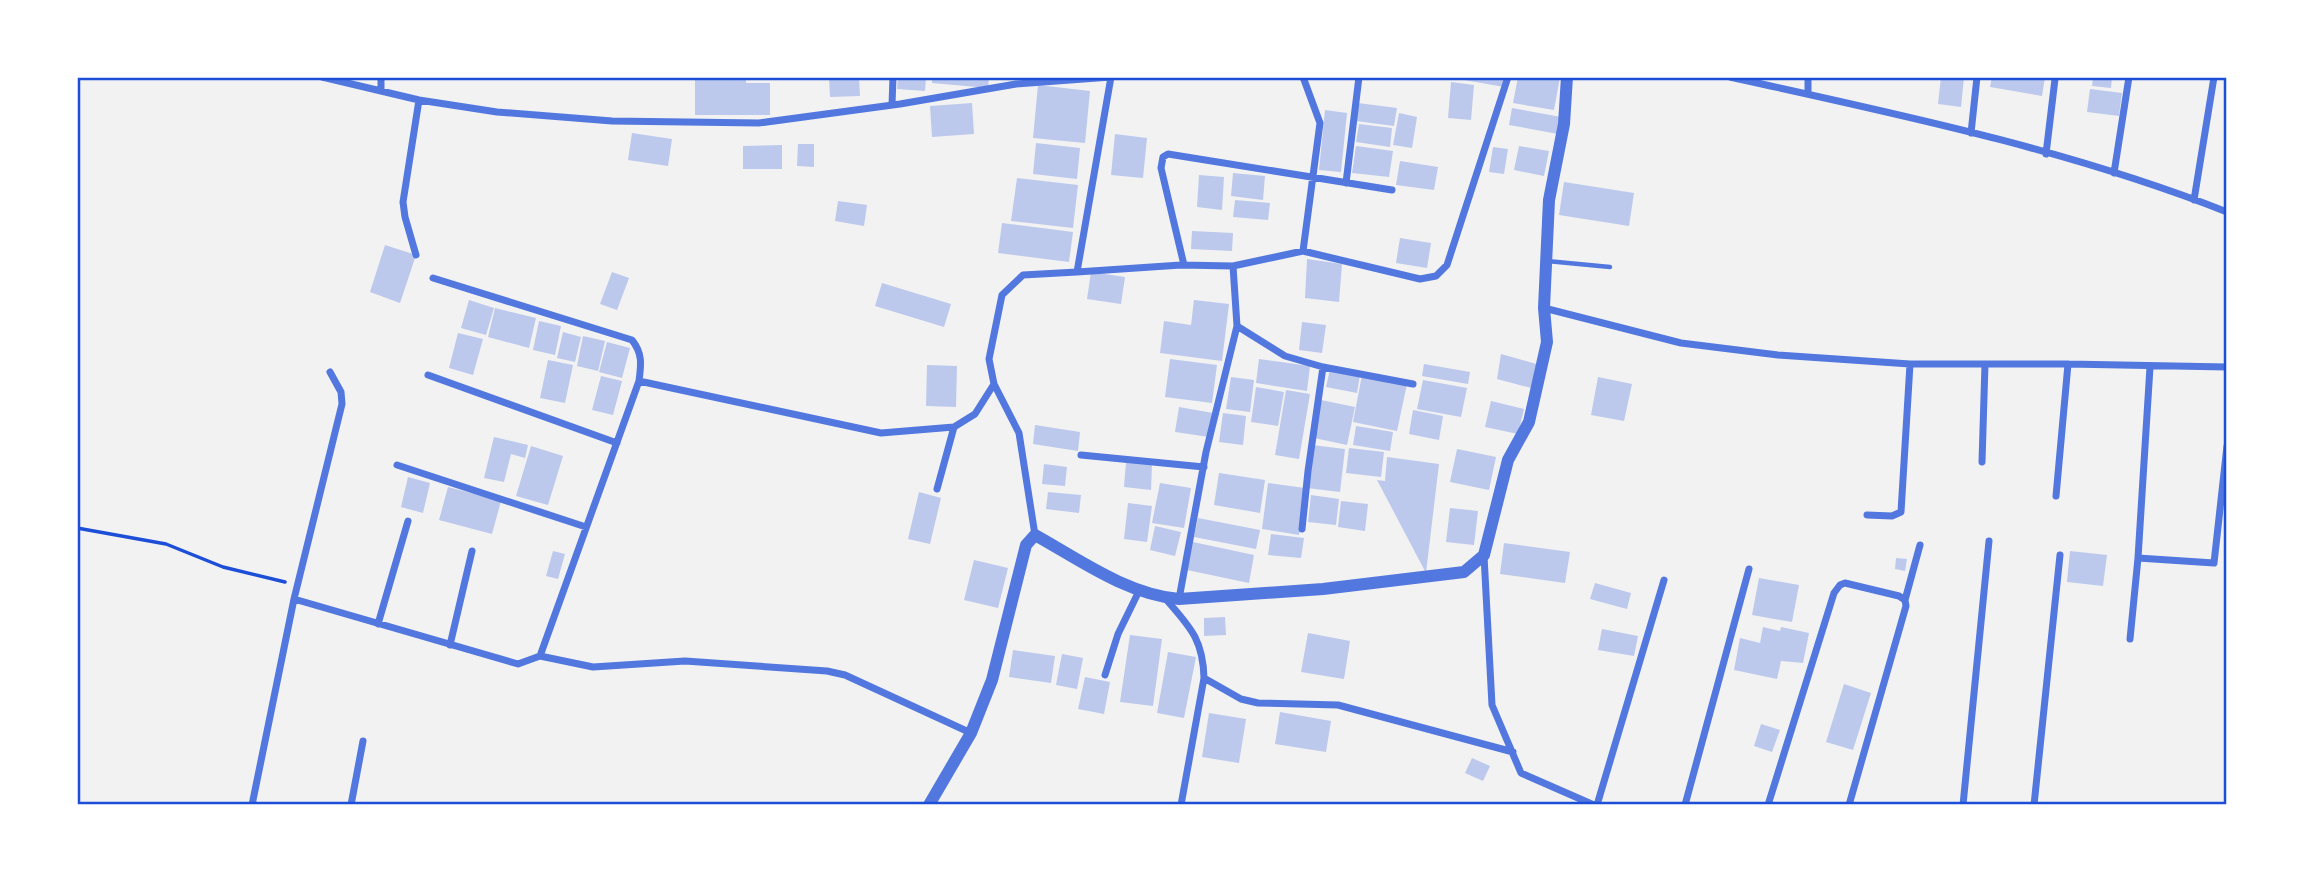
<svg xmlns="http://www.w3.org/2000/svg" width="2304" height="882" viewBox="0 0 2304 882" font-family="Signika,sans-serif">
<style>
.building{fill:#bdc9ec}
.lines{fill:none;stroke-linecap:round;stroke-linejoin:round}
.path{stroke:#1d4ed8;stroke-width:3.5}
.service{stroke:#5277de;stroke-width:4.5}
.minor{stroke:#5277de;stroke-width:7}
.tertiary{stroke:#5277de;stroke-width:12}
.neatline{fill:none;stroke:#1d4ed8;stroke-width:2.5}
</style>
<rect width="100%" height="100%" fill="#f2f2f2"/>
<path class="building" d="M695 77H746V83H770V115H695Z
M829 77H859L860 96 830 97Z
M898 77H926L925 91 897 89Z
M932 77H989L988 88 932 83Z
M1447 77H1505L1504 87Z
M1518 77H1560L1554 110 1513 103Z
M1941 77H1964L1961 107 1938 104Z
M1992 77H2045L2042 96 1990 87Z
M2093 77H2112L2111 88 2092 86Z
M1451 82 1474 85 1471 120 1448 118Z
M1038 85 1090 91 1085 143 1033 138Z
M2090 89 2122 93 2119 116 2087 112Z
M972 103 974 134 932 137 930 106Z
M1358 103 1397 108 1394 126 1356 121Z
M1512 108 1561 117 1558 134 1509 125Z
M1325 110 1347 113 1341 172 1319 170Z
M1399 113 1417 117 1412 148 1393 145Z
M1359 124 1392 128 1390 147 1356 142Z
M632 133 672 139 668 166 628 160Z
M1115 134 1147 138 1143 178 1111 175Z
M1036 143 1080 148 1077 179 1033 174Z
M798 144H814V167L797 166Z
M782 145V169H743V146Z
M1356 146 1393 151 1389 177 1352 173Z
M1519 146 1549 151 1544 176 1514 170Z
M1493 147 1508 149 1504 174 1489 172Z
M1400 161 1438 167 1434 190 1396 185Z
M1233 173 1265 176 1263 200 1231 196Z
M1199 175 1224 177 1222 210 1197 207Z
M1017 178 1078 185 1073 228 1011 221Z
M1564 182 1634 193 1629 226 1559 215Z
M1235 200 1270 203 1268 220 1233 217Z
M838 201 867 205 864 226 835 221Z
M1002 223 1073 232 1069 262 998 253Z
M1192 231 1233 233 1232 251 1191 249Z
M1400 238 1431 243 1427 268 1396 263Z
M385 245 416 255 400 303 370 292Z
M1307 259 1342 264 1339 302 1305 298Z
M612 272 629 278 617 310 600 304Z
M1091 272 1125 277 1121 304 1087 299Z
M882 283 951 304 944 327 875 306Z
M469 300 494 308 486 335 461 328Z
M1194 300 1229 304 1222 361 1160 353 1164 321 1191 325Z
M495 308 536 318 529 348 488 337Z
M539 321 561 326 555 355 533 350Z
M1302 322 1326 325 1322 353 1299 350Z
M563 332 581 337 575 362 557 358Z
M458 333 483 339 473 375 449 368Z
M583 336 605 341 598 371 577 366Z
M607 342 630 348 622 378 599 372Z
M1501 354 1540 365 1535 389 1497 379Z
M1170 359 1217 365 1212 403 1165 397Z
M1259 359 1310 366 1307 391 1256 383Z
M548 360 573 365 565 403 540 398Z
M1424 364 1470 372 1468 384 1422 376Z
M927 365 957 366 956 407 926 406Z
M1330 369 1360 375 1357 393 1326 387Z
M1362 375 1407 384 1397 431 1353 422Z
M601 376 622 381 613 415 592 410Z
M1231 377 1254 380 1250 412 1226 409Z
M1598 377 1632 384 1624 421 1591 415Z
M1423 380 1467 388 1461 417 1417 409Z
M1256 387 1284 392 1278 426 1251 422Z
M1286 390 1310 394 1299 459 1275 455Z
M1321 400 1355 407 1347 445 1314 438Z
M1491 401 1524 409 1518 434 1485 427Z
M1179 407 1213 413 1209 437 1175 432Z
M1413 410 1443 416 1439 440 1409 434Z
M1223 413 1246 416 1243 445 1219 442Z
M1035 425 1080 432 1078 451 1033 444Z
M1356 426 1393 432 1390 451 1353 445Z
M494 437 528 445 525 458 511 454 504 482 484 478Z
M1312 445 1345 449 1340 492 1307 488Z
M531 446 563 456 548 505 516 496Z
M1349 448 1384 452 1381 477 1346 473Z
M1457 449 1496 457 1489 490 1450 482Z
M1387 457 1439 464 1426 573 1377 480 1385 481Z
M1126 462 1152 464 1151 490 1124 487Z
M1044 464 1067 467 1065 486 1042 484Z
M1219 473 1265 480 1260 513 1214 505Z
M408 477 430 483 423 513 401 507Z
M1160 483 1191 488 1184 528 1152 523Z
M1268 483 1305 488 1299 535 1262 529Z
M448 487 501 501 492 534 439 520Z
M919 492 941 498 930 544 908 539Z
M1048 492 1081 495 1079 513 1046 509Z
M1311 495 1339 499 1336 525 1308 522Z
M1341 501 1368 504 1365 531 1338 527Z
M1128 503 1152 506 1147 542 1124 539Z
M1450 508 1478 511 1474 545 1446 542Z
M1198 518 1260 530 1256 549 1194 537Z
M1155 526 1181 532 1175 556 1150 550Z
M1271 534 1304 538 1301 558 1268 555Z
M1193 542 1254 555 1249 583 1187 570Z
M1504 543 1570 552 1565 583 1500 574Z
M553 551 565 554 558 579 546 576Z
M2070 551 2107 555 2103 586 2067 582Z
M1896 558 1907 559 1905 571 1895 569Z
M974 560 1008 568 998 608 964 600Z
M1759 578 1799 585 1792 622 1752 615Z
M1595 583 1631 593 1627 609 1590 599Z
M1225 617 1226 635 1204 636V618Z
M1763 627 1780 631 1781 627 1809 633 1803 663 1781 661 1777 679 1734 670 1740 638 1760 643Z
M1602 629 1638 636 1634 656 1598 650Z
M1308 633 1350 641 1344 679 1301 672Z
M1130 635 1162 639 1153 706 1120 702Z
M1013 650 1055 656 1051 683 1009 677Z
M1168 652 1196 657 1184 718 1157 713Z
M1062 654 1083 658 1077 689 1056 685Z
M1085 677 1110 682 1104 714 1078 709Z
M1844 684 1871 693 1853 750 1826 742Z
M1280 712 1331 721 1326 752 1275 744Z
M1209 713 1246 719 1239 763 1202 757Z
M1761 724 1780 730 1772 752 1754 746Z
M1472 758 1490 766 1483 781 1465 773Z"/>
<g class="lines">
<path class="path" d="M77 528 166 544 223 567 285 582"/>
<path class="service" d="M1547 261 1610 267"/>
<path class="minor" d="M322 77 419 100 497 112 612 121 759 123 900 104 1016 84 1111 77
M1303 77 1320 123 1303 251
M1730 77C1897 114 2067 149 2227 212
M1808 77V94
M381 89V77
M892 105 893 77
M1971 133 1977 77
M2046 154 2055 79
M2114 173 2129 77
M1346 183 1359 77
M2194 200 2214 77
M416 255 405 217 403 202 419 100
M1184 265 1161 168 1163 157 1168 154 1392 190
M1077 272 1181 265 1233 266 1303 251 1420 279 1436 276 1447 265 1508 77
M433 278 632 340C643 354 641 365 639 381
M1544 308 1681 343 1778 355 1910 364H2068L2227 367
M1237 326 1285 356 1323 367 1413 384
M428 375 617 443
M1081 455 1204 467
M1982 462 1985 364
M397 465 586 527
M937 489 954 427
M2056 496 2068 364
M1867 515 1892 516 1901 512 1910 364
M1302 529 1308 471 1323 367
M1035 535 1019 433 994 384 989 359 1002 295 1023 275 1077 272 1111 77
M1484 556 1492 705 1521 773 1594 805
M2138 558 2150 367
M1164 597C1189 626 1203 638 1204 678L1181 805
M294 599 342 404 341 392 330 372
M1179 599 1206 452 1237 326 1233 266
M1905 600 1920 545
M378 624 408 521
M2130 639 2138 558 2214 563 2227 446
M450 645 472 551
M540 656 593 667 685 661 827 671 845 675 971 733
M1105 675 1118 634 1139 591
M1204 678 1241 699 1258 703 1338 705 1513 752
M252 805 294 599 518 664 540 656 639 381 881 433 954 427 975 414 994 384
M351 805 363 741
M1597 805 1664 580
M1685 805 1749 569
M1768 805 1834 593 1840 585 1845 583 1899 596 1905 600 1906 606 1849 805
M1963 805 1989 541
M2034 805 2060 555"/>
<path class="tertiary" d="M929 805 971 733 992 680 1026 545 1035 535C1080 560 1126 594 1179 599L1323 589 1464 572 1484 555 1508 460 1529 422 1547 342 1544 308 1549 200 1564 124 1567 77"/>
</g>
<rect width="2304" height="882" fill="none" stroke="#ffffff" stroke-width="158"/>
<rect x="79" y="79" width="2146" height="724" class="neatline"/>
</svg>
